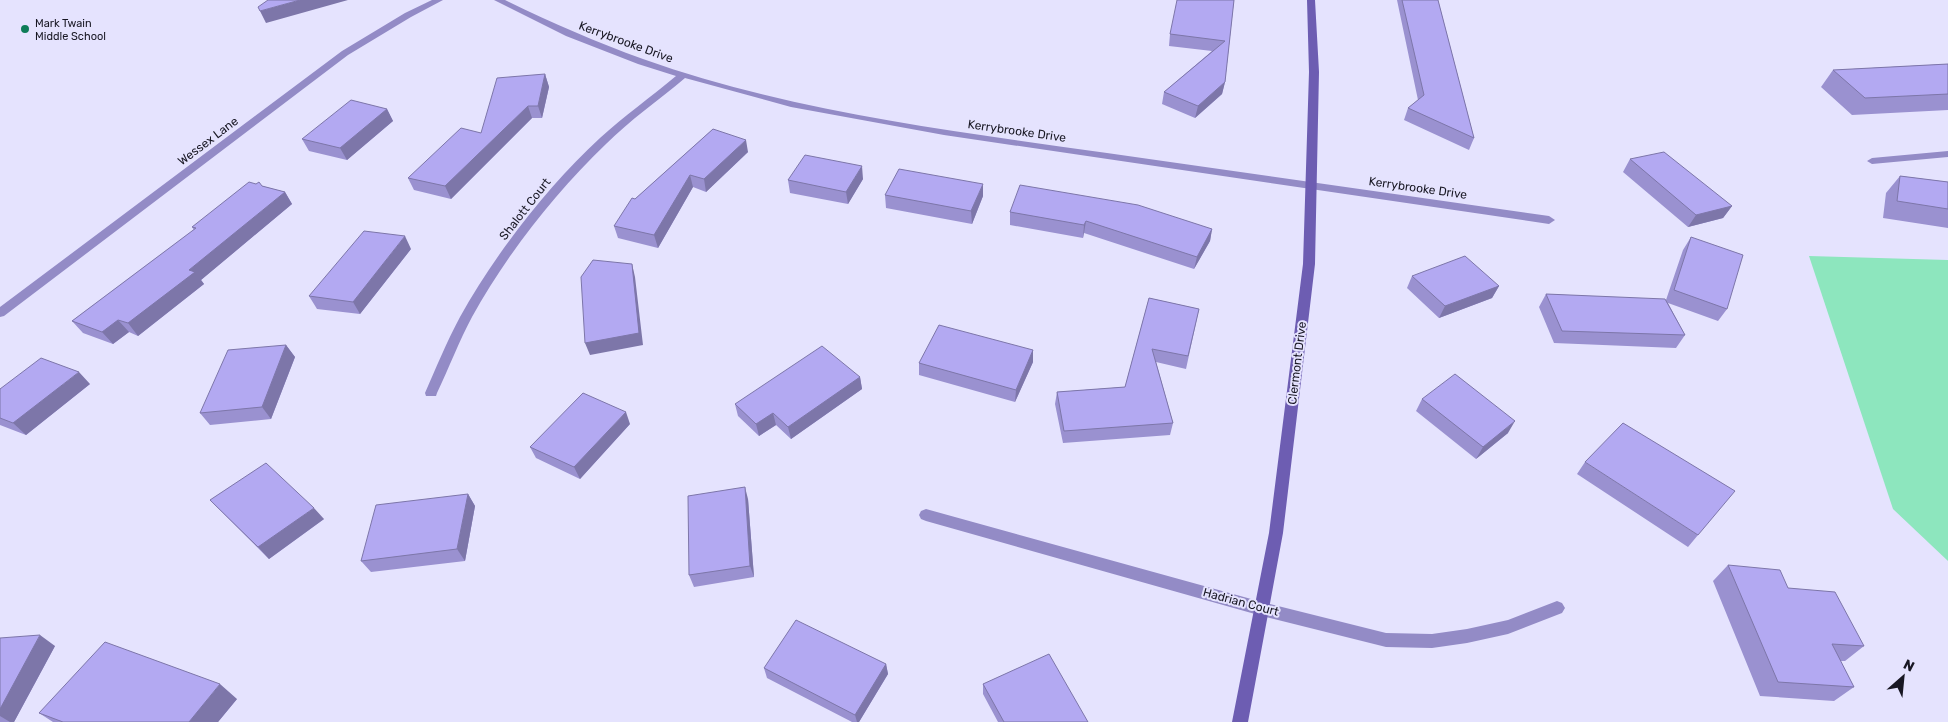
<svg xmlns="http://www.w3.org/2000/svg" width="1948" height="722" viewBox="0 0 1948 722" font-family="Rubik,sans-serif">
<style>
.green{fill:#8de6be}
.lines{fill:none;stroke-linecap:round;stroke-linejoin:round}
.street{fill:#938bc6;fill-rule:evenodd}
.secondary{fill:#6d5db2;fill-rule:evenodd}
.wall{fill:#9a91d0}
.shaded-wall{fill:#7d76a9}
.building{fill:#b3a9f2;stroke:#7d76a9}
.poi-dot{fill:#0e7c58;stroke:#e5e3fe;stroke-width:2}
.labels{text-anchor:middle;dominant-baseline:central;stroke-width:4;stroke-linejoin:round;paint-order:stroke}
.far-poi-label{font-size:11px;fill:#181723;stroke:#e5e3fe;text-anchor:start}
.street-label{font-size:12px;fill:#181723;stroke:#e5e3fe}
</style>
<rect width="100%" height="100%" fill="#e5e3fe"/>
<path class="green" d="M1809 256 1948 260V561L1893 509Z"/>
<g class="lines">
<path class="street" d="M432 0H443L411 17 348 55 4 316 0 317V307L342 51 405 13Z
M494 0H505C550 22 596 42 643 59 792 112 951 131 1107 153 1254 174 1402 195 1549 216L1555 220 1549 224 944 135 791 107 685 78C659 100 630 120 606 144 554 194 507 254 472 317 459 341 449 368 437 393L436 396H426L425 393C436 368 447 341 460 317 495 254 547 187 600 138 624 116 651 97 676 76L638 64 566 36Z
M1948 151V157L1872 164 1867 161 1872 158Z
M926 509 1262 602 1386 633 1432 634 1467 629 1508 620 1557 601 1562 603 1565 608 1562 613 1508 634 1467 643 1432 648 1386 647 1262 616 926 521 921 519 919 515 921 511Z"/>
<path class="secondary" d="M1307 0H1315L1319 72 1315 264 1283 533 1248 722H1232L1269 533 1303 264 1309 72Z"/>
</g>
<path class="wall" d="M1234 0 1225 82 1222 94 1195 118 1162 104 1164 92 1212 51 1169 46 1170 34Z
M1397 0H1438L1474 138 1469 150 1404 120 1408 108 1418 100Z
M1948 64V110L1852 115 1821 87 1833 70Z
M545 74 549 87 542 118H532L451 199 414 190 408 178 481 133Z
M387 109 393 121 347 160 309 151 302 139Z
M713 129 748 152 706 192 693 187 658 248 618 238 614 226 635 199Z
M1630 159 1732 206 1723 218 1688 227 1623 172Z
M1900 176 1948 182V228L1883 218 1886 193Z
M863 179 848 204 790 193 788 180Z
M262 186 285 192 292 204 201 280 204 284 138 336 129 332 113 344 83 333 72 321 194 230 192 227Z
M885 195 983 196 972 224 886 208Z
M1010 212 1212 229 1210 241 1194 269 1084 233 1083 238 1010 225Z
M1691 237 1727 309 1718 321 1668 303 1685 335 1676 348 1554 343 1539 307 1546 294 1666 300 1683 250Z
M411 249 360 314 317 309 309 296Z
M1412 276 1499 286 1492 298 1439 318 1407 288Z
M1149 298 1199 309 1186 369 1156 362 1173 423 1170 435 1063 443 1055 404 1057 392 1125 387Z
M286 345 295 357 271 419 210 425 200 413Z
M1033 350V362L1015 402 919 375V363Z
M860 377 862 389 791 439 776 425 759 436 738 416 735 404Z
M90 384 26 435 0 425V389Z
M1422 399 1508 433 1476 459 1416 411Z
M630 424 580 479 536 458 530 447Z
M1585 462 1698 535 1688 547 1577 474Z
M468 494 475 506 465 561 371 572 361 561Z
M748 499 754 577 694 587 689 575Z
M210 500 324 519 269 559Z
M1728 565 1788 588 1864 646 1845 661H1840L1854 687 1834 701 1760 696 1713 581Z
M0 638 55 646 14 722H0Z
M886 664 888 674 859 722H852L767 678 764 668Z
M983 684 1088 722H998L983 694Z
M237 699 218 722H53L39 713Z"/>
<path class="shaded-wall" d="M300 0H348L266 23 260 11Z
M545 74 549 87 542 118 538 106Z
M1225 82 1222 94 1195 118 1198 106Z
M528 106 532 118 451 199 445 186Z
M387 109 393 121 347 160 340 148Z
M746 140 748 152 706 192 704 179Z
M862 166 863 179 848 204 846 192Z
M690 175 693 187 658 248 654 235Z
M983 184V196L972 224 971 211Z
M285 192 292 204 201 280 204 284 138 336 128 323 189 270Z
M1732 206 1723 218 1688 227 1696 215Z
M1086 221 1084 233 1083 238 1084 225Z
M1212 229 1210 241 1194 269 1197 257Z
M405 236 411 249 360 314 353 302Z
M632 264 635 277 643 345 590 355 585 343Z
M1499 286 1492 298 1439 318 1445 306Z
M118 320 129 332 113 344 102 332Z
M286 345 295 357 271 419 262 407Z
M1033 350V362L1015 402 1016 390Z
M79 372 90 384 26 435 13 423Z
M860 377 862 389 791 439 788 427Z
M626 412 630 424 580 479 574 467Z
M773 413 776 425 759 436 756 424Z
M1515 421 1508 433 1476 459 1483 447Z
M745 487 748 499 754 577 750 566Z
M468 494 475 506 465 561 457 549Z
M314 508 324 519 269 559 258 547Z
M40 635 55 646 14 722H10L0 716V709Z
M886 664 888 674 859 722H857L855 715Z
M220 684 237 699 218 722H189Z"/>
<path class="building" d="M268 0H300L260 11 258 7Z
M1177 0H1234L1225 82 1198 106 1164 92 1225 41 1170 34Z
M1402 0H1438L1474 138 1408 108 1424 95Z
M1948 64V94L1865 98 1833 70Z
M545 74 538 106H528L445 186 408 178 461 128 481 133 497 78Z
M351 100 387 109 340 148 302 139Z
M713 129 746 140 704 179 690 175 654 235 614 226 632 198 635 199Z
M1664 152 1732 206 1696 215 1630 159Z
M805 155 862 166 846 192 788 180Z
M899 169 983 184 971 211 885 195Z
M1900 176 1948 182V209L1897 201Z
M249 182 256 184 259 182 262 186 285 192 189 270 195 272 128 323 118 320 102 332 72 321 196 228 192 227Z
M1020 185 1138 205 1212 229 1197 257 1086 221 1084 225 1010 212Z
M364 231 405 236 353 302 309 296Z
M1691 237 1743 255 1727 309 1674 290Z
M1465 256 1499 286 1445 306 1412 276Z
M593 260 632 264 639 333 585 343 581 277Z
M1546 294 1665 299 1685 335 1562 331Z
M1149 298 1199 309 1188 356 1152 349 1173 423 1064 431 1057 392 1125 387Z
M939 325 1033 350 1016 390 919 363Z
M286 345 262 407 200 413 228 350Z
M822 346 860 377 788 427 773 413 756 424 735 404Z
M41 358 79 372 13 423 0 418V389Z
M1455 374 1515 421 1483 447 1422 399Z
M583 393 626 412 574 467 530 447Z
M1623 423 1735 491 1698 535 1585 462Z
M266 463 314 508 258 547 210 500Z
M745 487 750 566 689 575 688 496Z
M468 494 457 549 361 561 376 505Z
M1728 565 1780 570 1788 588 1835 592 1864 646 1832 644 1854 687 1778 682Z
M796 620 886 664 855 715 764 668Z
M40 635 0 709V638Z
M105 642 220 684 189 722H63L39 713Z
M1049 654 1088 722H1004L983 684Z"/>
<circle class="poi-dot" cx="25" cy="29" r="5"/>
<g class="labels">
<g class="far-poi-label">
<text x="35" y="23">Mark Twain<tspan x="35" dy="13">Middle School</tspan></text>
</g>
<g class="street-label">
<text transform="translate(626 42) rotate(20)">Kerrybrooke Drive</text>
<text transform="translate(1017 131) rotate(8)">Kerrybrooke Drive</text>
<text transform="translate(208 141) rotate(-37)">Wessex Lane</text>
<text transform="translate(1418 188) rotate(8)">Kerrybrooke Drive</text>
<text transform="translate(525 209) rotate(-52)">Shalott Court</text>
<text transform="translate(1297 363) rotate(-83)">Clermont Drive</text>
<text transform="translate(1241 602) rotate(15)">Hadrian Court</text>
</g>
</g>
<g transform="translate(1903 677) rotate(27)" stroke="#e5e3fe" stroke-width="4" paint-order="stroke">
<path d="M0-4L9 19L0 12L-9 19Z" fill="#181723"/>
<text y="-8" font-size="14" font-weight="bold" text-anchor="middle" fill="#181723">N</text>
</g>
</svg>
